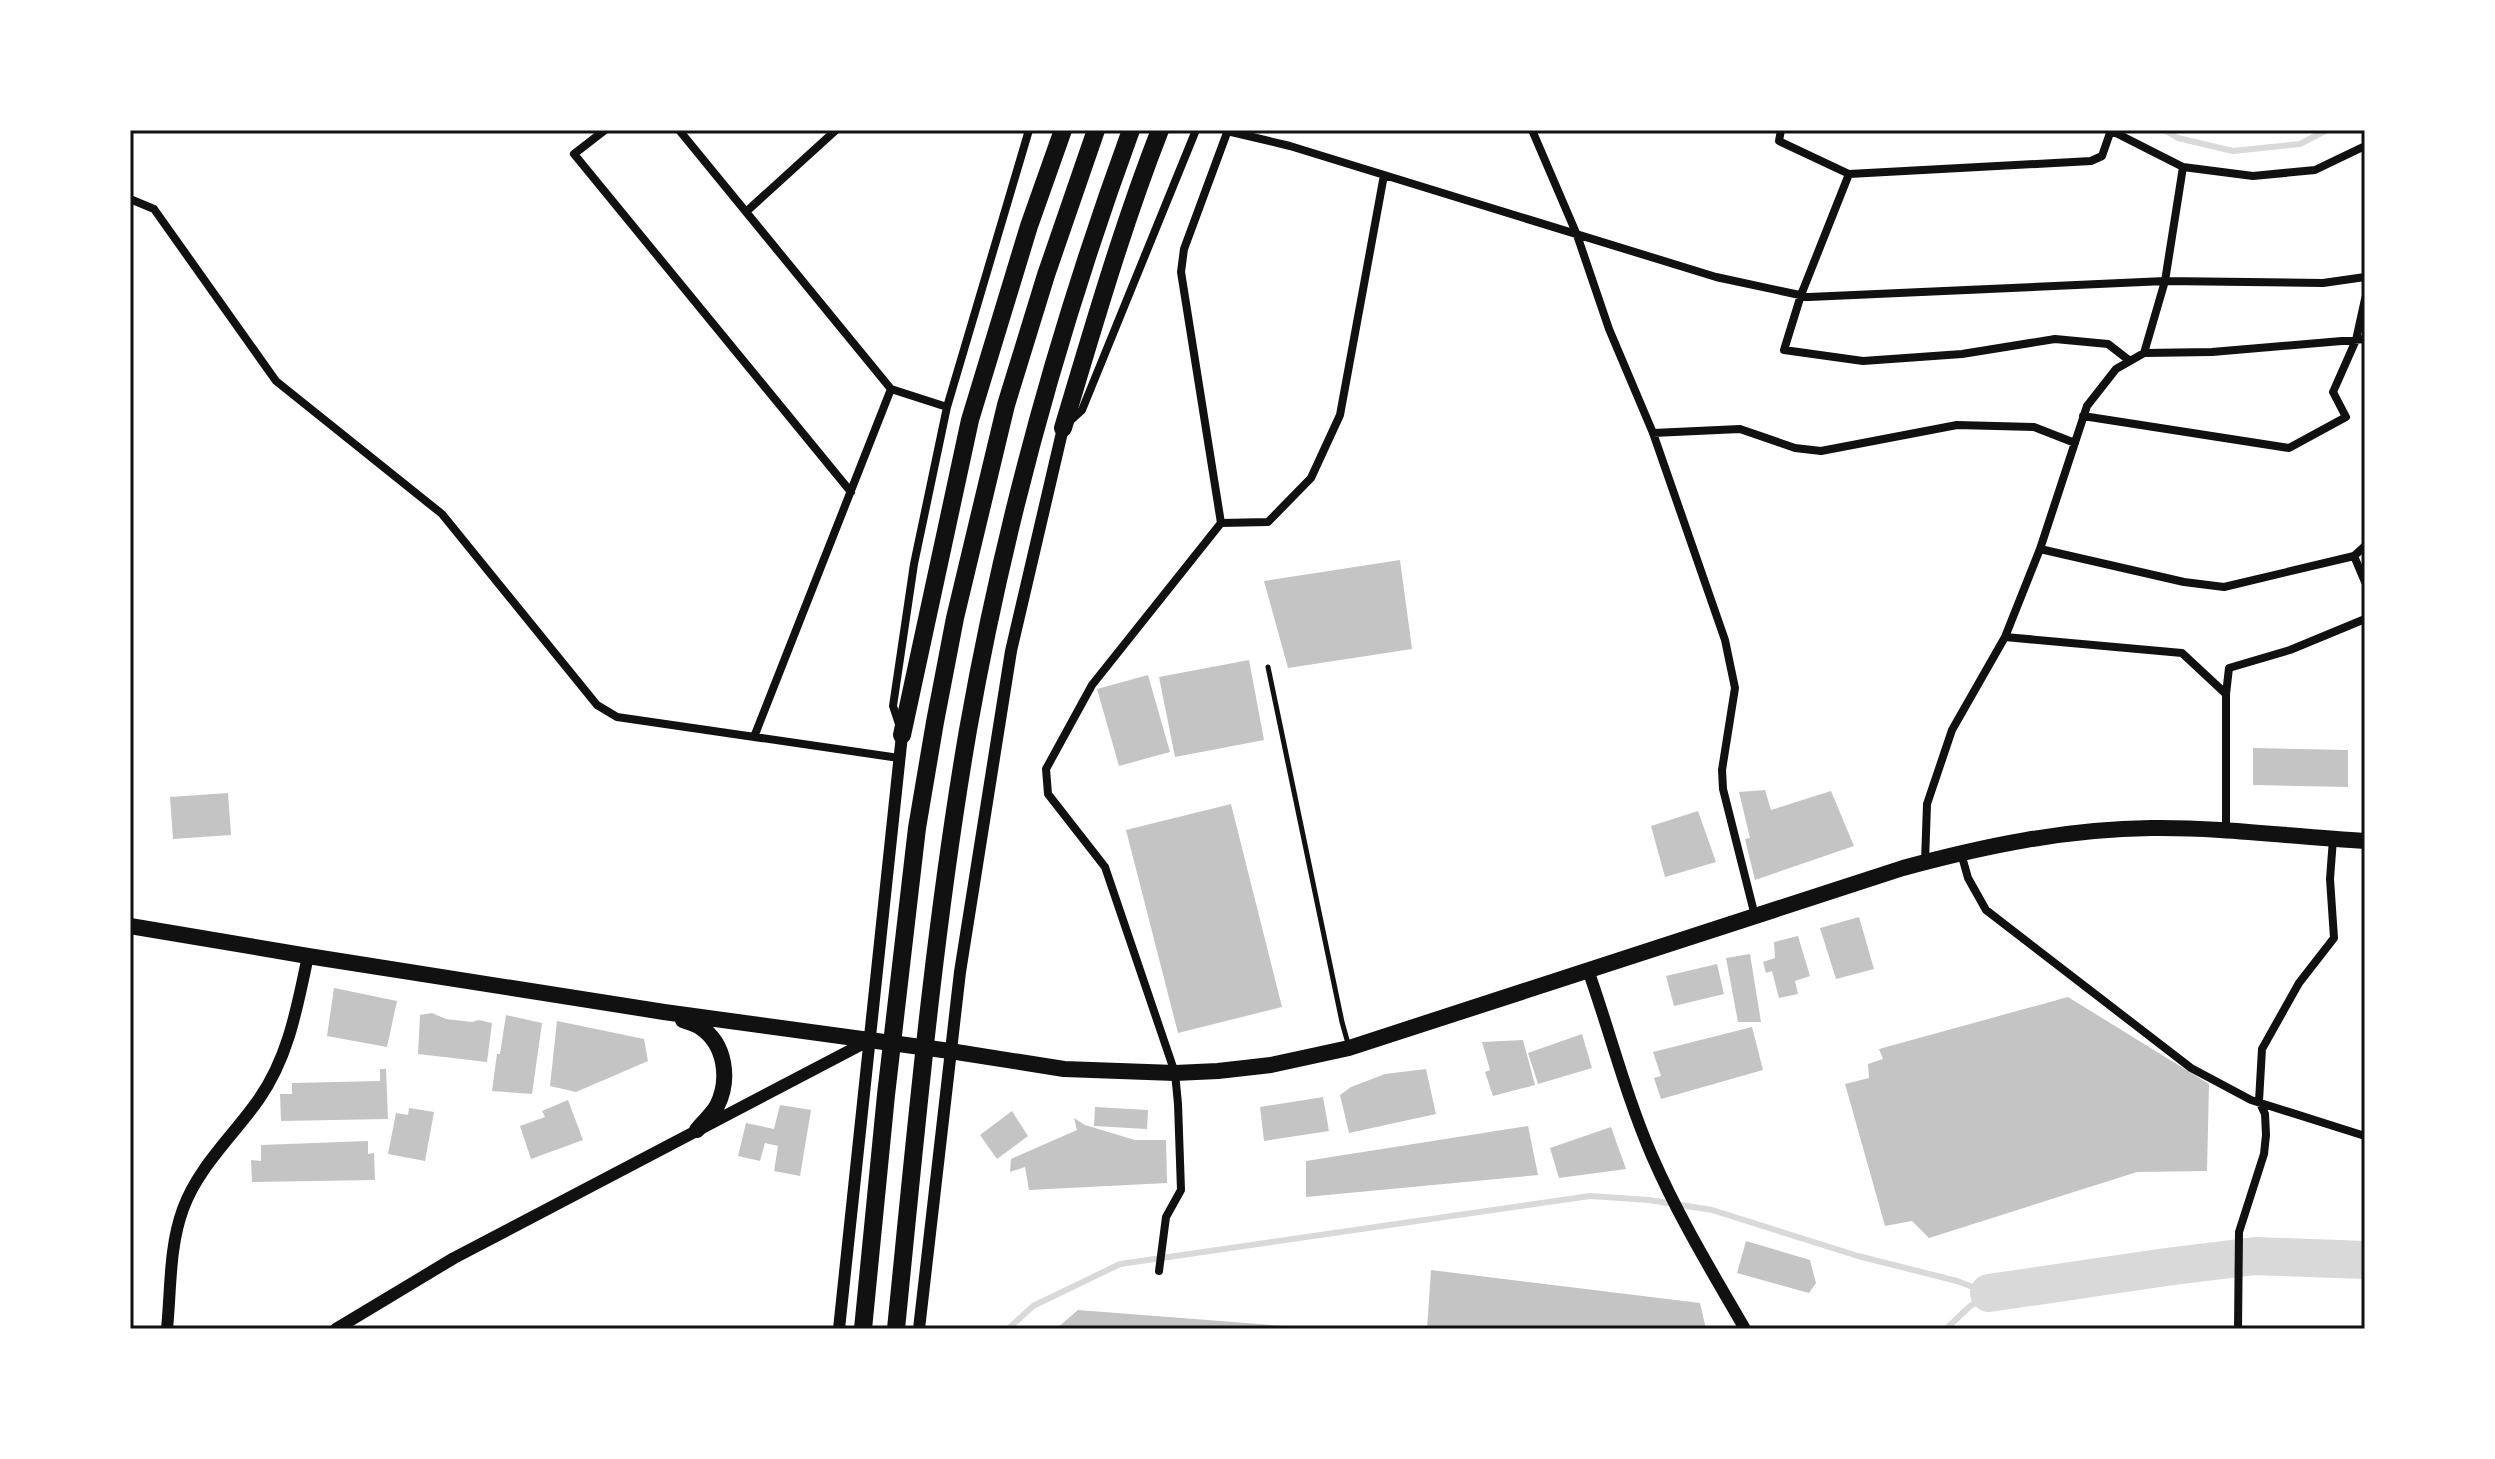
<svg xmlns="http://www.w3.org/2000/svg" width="2495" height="1459" viewBox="0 0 2495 1459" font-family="Barlow,sans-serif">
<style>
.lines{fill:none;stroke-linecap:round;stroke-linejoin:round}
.stream{stroke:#d9d9d9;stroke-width:6}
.river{stroke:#d9d9d9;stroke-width:38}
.building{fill:#c4c4c4}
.service{stroke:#111;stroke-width:5}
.minor{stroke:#111;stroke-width:8}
.tertiary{stroke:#111;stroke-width:12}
.trunk{stroke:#111;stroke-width:16}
.motorway{stroke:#111;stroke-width:18}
.neatline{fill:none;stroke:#111;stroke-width:3}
</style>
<rect width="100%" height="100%" fill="#fff"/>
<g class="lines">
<path class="stream" d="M2164 130 2178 138 2233 151 2300 144 2327 130
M1008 1329 1033 1306 1120 1264 1590 1196 1649 1200 1712 1210 1858 1256 1957 1281 1989 1293
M1946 1329 1969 1307 1989 1293"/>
<path class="river" d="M1989 1293 2166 1267 2255 1256 2365 1260"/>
</g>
<path class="building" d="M1400 560 1412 649 1288 668 1264 581Z
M1249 660 1264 740 1175 757 1159 677Z
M1148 675 1170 752 1119 766 1097 689Z
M2253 748 2348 750V787L2253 785Z
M1765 790 1771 810 1831 791 1854 846 1755 880 1745 839 1750 838 1739 792Z
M228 793 231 835 173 839 170 797Z
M1231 804 1282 1007 1178 1033 1126 830Z
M1698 811 1716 862 1665 877 1651 826Z
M1859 917 1874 969 1836 979 1820 928Z
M1798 936 1810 976 1795 981 1798 994 1779 998 1772 971 1766 973 1763 962 1775 958 1774 942Z
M1750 954 1761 1022H1738L1726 958Z
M1717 964 1724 994 1674 1006 1666 976Z
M334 988 397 1001 387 1047 327 1036Z
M2068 997 2209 1084 2207 1171 2137 1172 1929 1238 1912 1221 1885 1226 1845 1084 1869 1078 1868 1064 1883 1059 1879 1049Z
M432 1013 446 1019 472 1022 479 1020 492 1023 487 1062 418 1054 420 1015Z
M506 1015 542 1023 532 1094 492 1091 497 1054H500Z
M557 1021 644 1039 648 1061 576 1092 550 1086Z
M1752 1027 1763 1070 1661 1099 1654 1078 1661 1076 1653 1052Z
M1582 1034 1592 1068 1538 1084 1528 1053Z
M1523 1040 1535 1085 1493 1096 1485 1072 1490 1070 1482 1042Z
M380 1069H386L388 1119 281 1121 280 1094H292V1083L380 1081Z
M1426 1069 1436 1114 1349 1133 1340 1095 1351 1087 1385 1074Z
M1323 1097 1329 1131 1264 1141 1260 1107Z
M568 1100 583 1140 531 1159 520 1126 545 1117 542 1111Z
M780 1105 811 1110 800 1176 774 1171 778 1146 765 1143 760 1161 738 1156 746 1123 774 1129Z
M1095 1107 1148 1110 1147 1129 1094 1126Z
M409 1108 434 1112 425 1161 388 1154 396 1113 408 1115Z
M1012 1111 1028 1136 997 1159 980 1135Z
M1074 1118 1085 1125 1135 1140H1166L1167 1183 1029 1190 1025 1167 1010 1172 1011 1159 1077 1130Z
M1528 1126 1538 1175 1306 1197V1161Z
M1611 1127 1626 1169 1559 1178 1550 1148Z
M368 1141V1154L374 1153 375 1180 252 1182 251 1160 261 1161V1145Z
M1746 1241 1810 1260 1816 1283 1809 1293 1737 1273Z
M1431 1270 1700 1303 1706 1329H1427Z
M1078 1310 1297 1327V1329H1056Z"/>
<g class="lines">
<path class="service" d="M1268 667 1342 1022 1349 1047"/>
<path class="minor" d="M605 130 574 154 851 492
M679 130 891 389 754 737
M1532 130 1577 235 1609 329 1653 433 1725 640 1735 688 1722 770 1723 789 1755 916
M1781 130 1779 141 1849 174 2091 161 2102 156 2111 130
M2110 130 2183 167 2165 281 2144 353
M1227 131 1290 146 1716 277 1809 297 2165 281 2323 283 2365 277
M2183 167 2253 176 2315 170 2365 146
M1849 174 1801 295 1784 350 1863 361 1962 354 2055 339 2108 344 2130 361
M130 199 154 209 276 381 442 514 597 705 617 717 899 758
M747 211 836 130
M891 389 947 407
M2083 416 2289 448 2346 417 2333 392 2356 340 2365 299
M1070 421 1082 410 1196 130
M1653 433 1740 429 1795 448 1821 451 1957 425 2034 427 2075 443
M1221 523 1268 522 1311 478 1340 415 1384 175
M2040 549 2184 582 2224 587 2354 556 2365 546
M2354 556 2365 582
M2005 637 2182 653 2226 694V832
M2226 694 2229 668 2290 650 2365 619
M900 727 893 706 914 564 947 407 1029 130
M1961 853 1968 878 1986 910 2191 1068 2251 1100 2365 1136
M1925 862 1927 804 1952 730 2005 637 2040 549 2087 406 2116 369 2144 353 2212 352 2365 339
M1159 1271 1166 1217 1181 1190 1178 1104 1175 1073 1105 867 1048 794 1046 769 1092 685 1221 523 1181 272 1184 249 1228 130
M2238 1329 2239 1232 2264 1154 2266 1135 2265 1114 2259 1101 2262 1049 2299 983 2334 938 2330 879 2333 839"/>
<path class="tertiary" d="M1588 970C1610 1032 1626 1096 1652 1156 1678 1216 1712 1272 1745 1329
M167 1329C171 1289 169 1247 183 1209 198 1167 234 1135 259 1099 289 1056 297 1007 308 956
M336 1329 454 1258 870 1040
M839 1329 902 735
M919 1329 960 972 1011 651 1063 428"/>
<path class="trunk" d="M130 926 308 956 664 1012 950 1051 1064 1069 1175 1073 1218 1071 1271 1065 1349 1048 1903 868C1984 846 2066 829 2151 828 2222 827 2294 837 2365 841
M683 1020C688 1022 695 1024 700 1027 726 1044 730 1080 717 1106 712 1115 703 1122 697 1130"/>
<path class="motorway" d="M1063 428C1093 328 1122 227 1160 130
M902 735 970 420 1029 226 1063 130
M863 1329 886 1095 917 828 935 722 955 618 1006 405 1046 275 1096 130
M896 1329C916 1129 934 928 968 730 1004 526 1060 324 1131 130"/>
</g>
<rect width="2495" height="1459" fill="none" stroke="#ffffff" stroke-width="264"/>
<rect x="132" y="132" width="2231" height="1195" class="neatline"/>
</svg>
